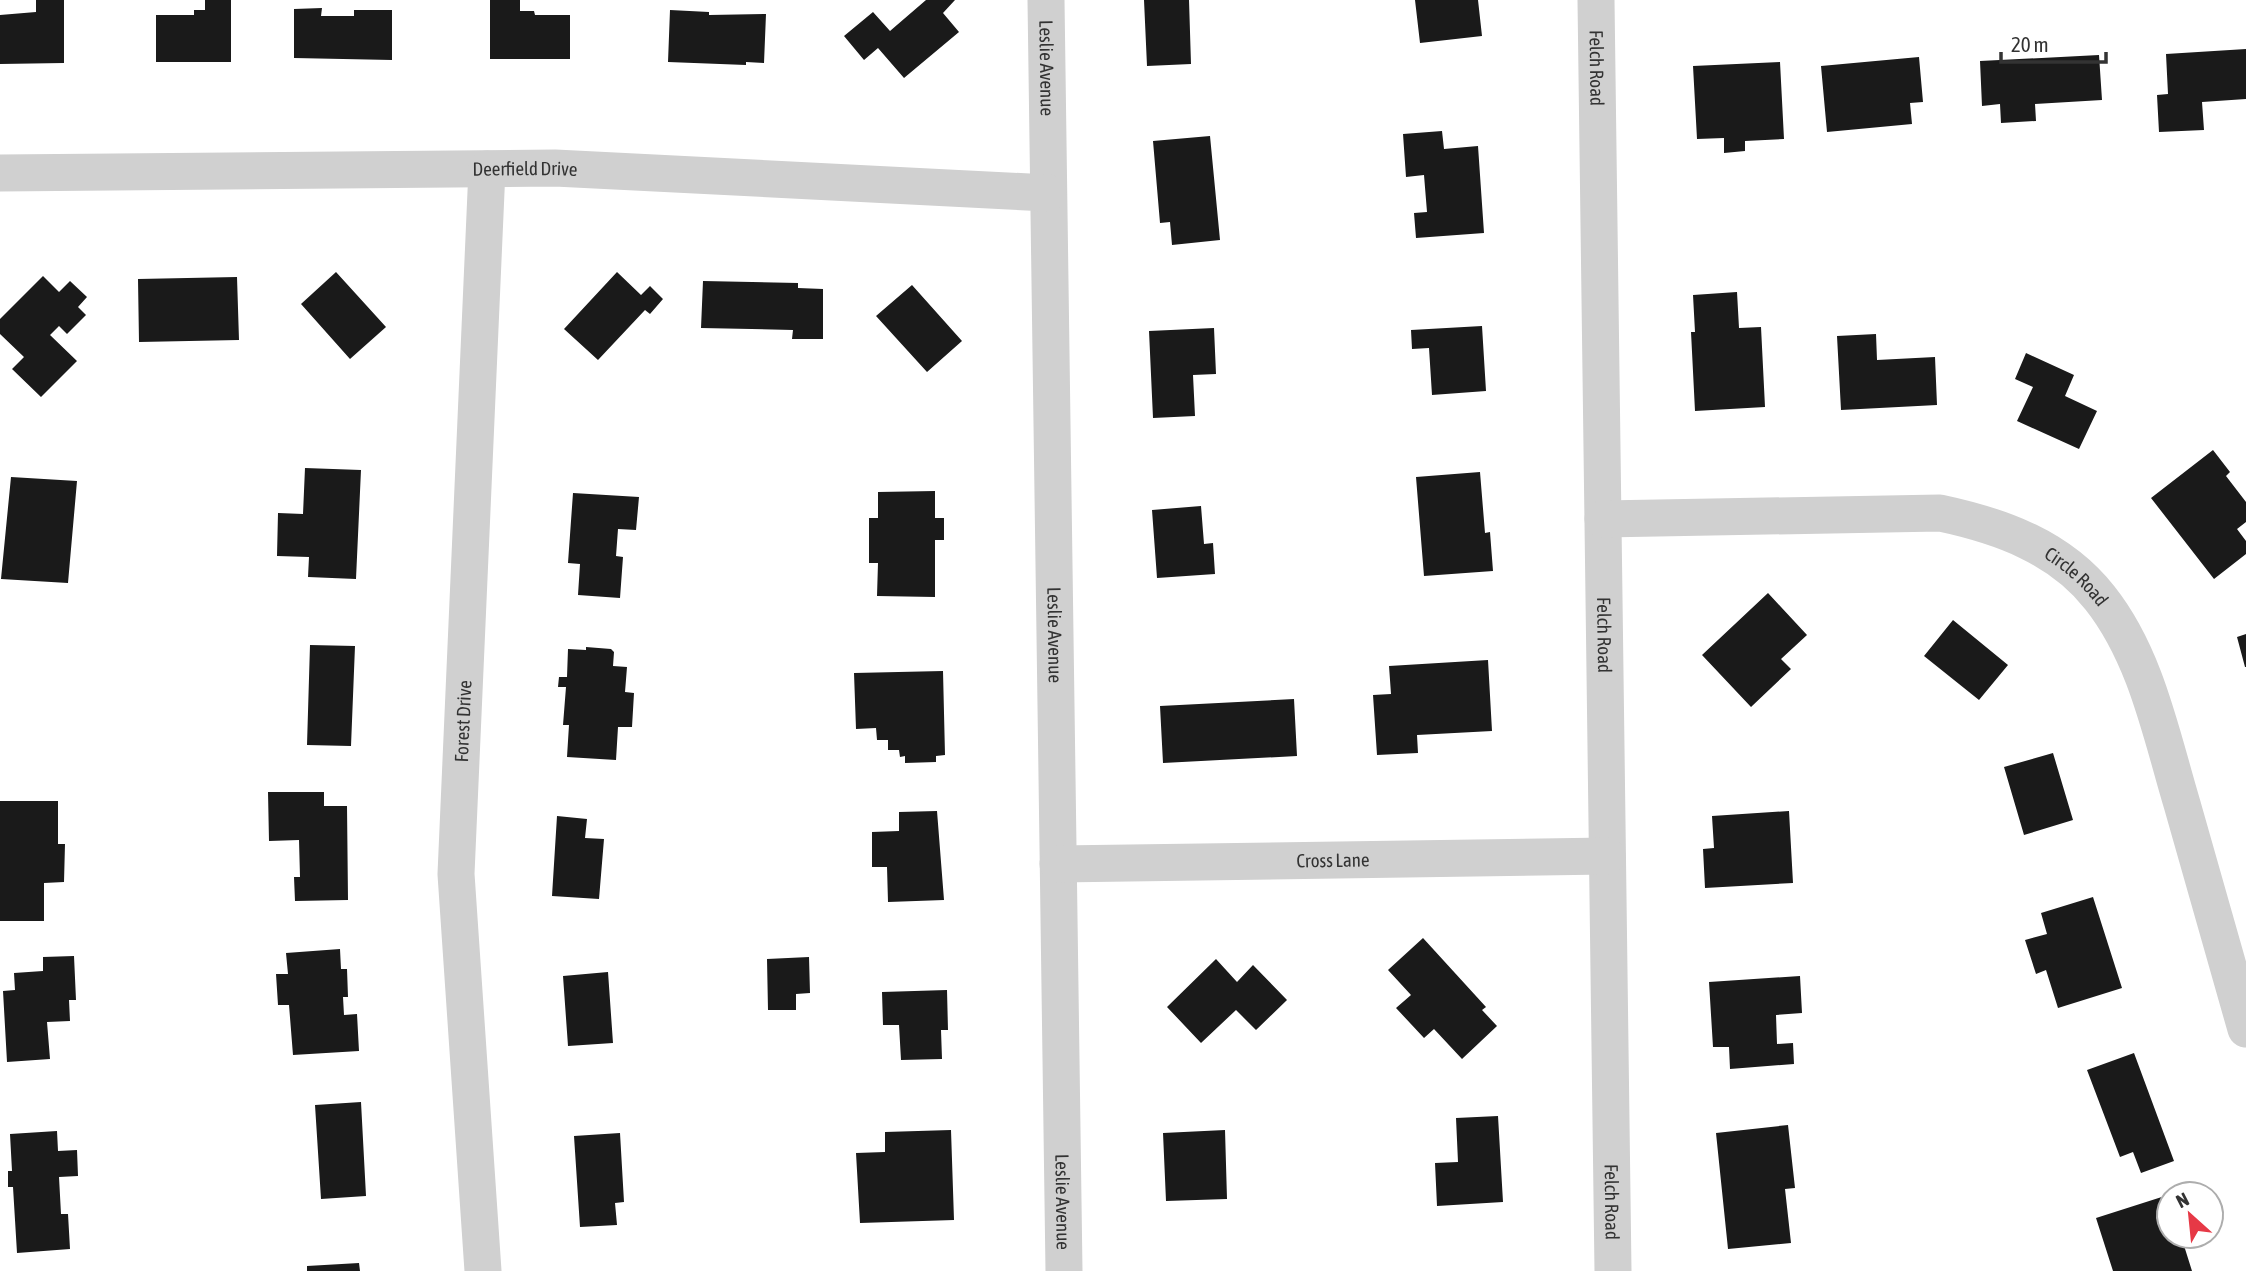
<svg xmlns="http://www.w3.org/2000/svg" width="2246" height="1271" viewBox="0 0 2246 1271" font-family="'Asap Condensed',sans-serif">
<style>
.building{fill:#1a1a1a}
.lines{fill:none;stroke-linecap:round;stroke-linejoin:round}
.minor{stroke:#d0d0d0;stroke-width:37}
.labels{text-anchor:middle;dominant-baseline:central;stroke-width:7;stroke-linejoin:round;paint-order:stroke}
.street-label{font-size:19px;fill:#333;stroke:#fff}
</style>
<rect width="100%" height="100%" fill="#fff"/>
<path class="building" d="M36 0H64V63L0 64V15L36 12Z
M205 0H231V62H156V15H194V10H205Z
M490 0H520V11H534L535 15H570V59H490Z
M926 0H955L943 13 959 32 904 78 878 48 864 60 844 36 873 12 890 31Z
M1144 0H1189L1191 64 1147 66Z
M1415 0H1478L1482 36 1420 43Z
M322 8 321 16H354V10H392V60L294 58V9Z
M670 10 709 12V15L766 14 764 63 746 62V65L668 62Z
M2246 49V99L2202 102 2204 130 2159 132 2157 95 2168 94 2166 54Z
M2099 55 2102 100 2035 104 2036 121 2001 123 2000 104 1982 106 1980 61Z
M1919 57 1923 102 1910 103 1912 124 1827 132 1821 66Z
M1780 62 1784 139 1745 141V151L1724 153V138L1697 139 1693 66Z
M1442 131 1444 149 1478 146 1484 233 1416 238 1414 213 1427 212 1424 175 1406 177 1403 134Z
M1210 136 1220 240 1172 245 1170 222 1160 223 1153 141Z
M336 272 386 327 350 359 301 304Z
M617 272 641 295 650 286 663 299 650 314 645 310 598 360 564 329Z
M43 276 59 292 70 281 87 297 78 307 86 315 67 334 59 326 50 335 77 361 41 397 12 369 24 357 0 334V319Z
M237 277 239 340 139 342 138 279Z
M703 281 798 283V288L823 289V339H792L793 330 701 328Z
M912 285 962 341 927 372 876 316Z
M1737 292 1739 328 1761 327 1765 407 1695 411 1691 332H1695L1693 295Z
M1482 326 1486 391 1432 395 1429 348 1412 349 1411 330Z
M1214 328 1216 374 1193 375 1195 416 1153 418 1149 331Z
M1876 334 1877 360 1935 357 1937 405 1841 410 1837 336Z
M2026 353 2074 375 2065 396 2097 411 2079 449 2017 421 2033 387 2015 379Z
M2213 450 2230 472 2226 476 2246 502V522L2237 529 2246 541V554L2214 579 2151 498Z
M305 468 361 470 356 579 308 577 309 557 277 556 278 513 303 514Z
M1480 472 1485 533 1490 532 1493 571 1424 576 1416 477Z
M11 477 77 481 68 583 1 579Z
M935 491V518H944V540H935V597L877 596 878 563H869V518H878V492Z
M573 493 639 497 636 530 618 529 616 556 623 557 620 598 578 595 580 564 568 563Z
M1201 506 1204 544 1213 543 1215 574 1157 578 1152 510Z
M1768 593 1807 635 1781 659 1791 669 1751 707 1702 655Z
M1953 620 2008 665 1979 700 1924 656Z
M2246 634V667H2245L2237 637Z
M310 645 355 646 351 746 307 745Z
M586 647 611 649 614 652 613 666 627 667 625 692 634 693 632 727H618L616 760 567 757 569 725H563L566 687H558L559 677H567L568 649 586 650Z
M1488 660 1492 731 1417 735 1418 753 1377 755 1373 695 1391 694 1389 666Z
M943 671 945 755 936 756V762L905 763V756L900 757 899 750H888V740H877L876 728 856 729 854 673Z
M1294 699 1297 756 1163 763 1160 706Z
M2053 753 2073 820 2024 835 2004 767Z
M268 792H324V806H347L348 900 295 901 294 877H300L299 840 269 841Z
M0 801H58V844H65L64 882 44 883V921H0Z
M937 811 944 900 888 902 887 867H872V832L899 831V812Z
M1789 811 1793 883 1705 888 1703 849 1714 848 1712 816Z
M557 816 587 819 585 838 604 839 599 899 552 896Z
M2093 897 2122 988 2058 1008 2046 970 2036 974 2025 940 2047 934 2041 913Z
M1423 938 1486 1007 1482 1010 1497 1026 1462 1059 1434 1029 1424 1038 1396 1008 1411 995 1388 970Z
M340 949 341 969H347L348 997H343L344 1015 357 1014 359 1051 293 1055 289 1005H278L276 974H288L286 953Z
M74 956 76 1000H69L70 1021 47 1022 50 1059 7 1062 3 991 15 990 14 973 43 971V957Z
M809 957 810 993 796 994V1010H768L767 959Z
M1216 959 1237 982 1253 965 1287 1000 1256 1030 1236 1010 1201 1043 1167 1007Z
M608 972 613 1043 568 1046 563 976Z
M1800 976 1802 1013 1776 1015 1777 1044 1793 1043 1794 1064 1730 1069 1729 1047H1713L1709 982Z
M947 990 948 1030H941L942 1059 901 1060 899 1025H883L882 992Z
M2134 1053 2174 1161 2141 1173 2133 1152 2120 1157 2087 1070Z
M361 1102 366 1196 321 1199 315 1105Z
M1498 1116 1503 1202 1437 1206 1435 1163 1458 1162 1456 1118Z
M1788 1125 1795 1188 1785 1189 1791 1243 1728 1249 1716 1133Z
M951 1130 954 1220 860 1223 856 1153 885 1152V1132Z
M1225 1130 1227 1199 1166 1201 1163 1133Z
M57 1131 58 1151 77 1150 78 1176 59 1177 61 1214H68L70 1249 17 1253 13 1187H8V1171H12L10 1134Z
M620 1133 624 1202 615 1203 617 1225 580 1227 574 1136Z
M2168 1195 2169 1236H2181L2192 1271H2113L2096 1218Z
M359 1263 360 1271H307V1266Z"/>
<g class="lines">
<g class="minor">
<path id="s1" d="M1046 0 1064 1271"/>
<path id="s2" d="M1596 0 1613 1271"/>
<path id="s3" d="M0 173 555 168 1048 193"/>
<path id="s4" d="M1603 519 1940 513C2001 526 2060 547 2100 598 2146 656 2161 734 2182 804 2203 879 2225 954 2246 1029"/>
<path id="s5" d="M1058 864 1607 856"/>
<path id="s6" d="M483 1271 456 874 487 169"/>
</g>
</g>
<g class="labels">
<g class="street-label">
<text stroke="none"><textPath href="#s1" startOffset="68">Leslie Avenue</textPath></text>
<text stroke="none"><textPath href="#s2" startOffset="68">Felch Road</textPath></text>
<text stroke="none"><textPath href="#s3" startOffset="525">Deerfield Drive</textPath></text>
<text stroke="none"><textPath href="#s4" startOffset="490">Circle Road</textPath></text>
<text stroke="none"><textPath href="#s2" startOffset="635">Felch Road</textPath></text>
<text stroke="none"><textPath href="#s1" startOffset="635">Leslie Avenue</textPath></text>
<text stroke="none"><textPath href="#s6" startOffset="551">Forest Drive</textPath></text>
<text stroke="none"><textPath href="#s5" startOffset="275">Cross Lane</textPath></text>
<text stroke="none"><textPath href="#s1" startOffset="1202">Leslie Avenue</textPath></text>
<text stroke="none"><textPath href="#s2" startOffset="1202">Felch Road</textPath></text>
</g>
</g>
<g transform="translate(2190 1215) rotate(333)"><circle r="33" fill="#ffffff" stroke="#adadad" stroke-width="2"/>
<path d="M0-5L12 26L0 18L-12 26Z" fill="#e63946"/>
<text y="-10" font-size="19" font-weight="bold" text-anchor="middle" fill="#333333">N</text>
</g>
<path d="M2001 52v10h105v-10" fill="none" stroke="#333333" stroke-width="3.5"/>
<text x="2011" y="52" font-size="21" fill="#333333" stroke="#ffffff" stroke-width="5" paint-order="stroke">20 m</text>
</svg>
